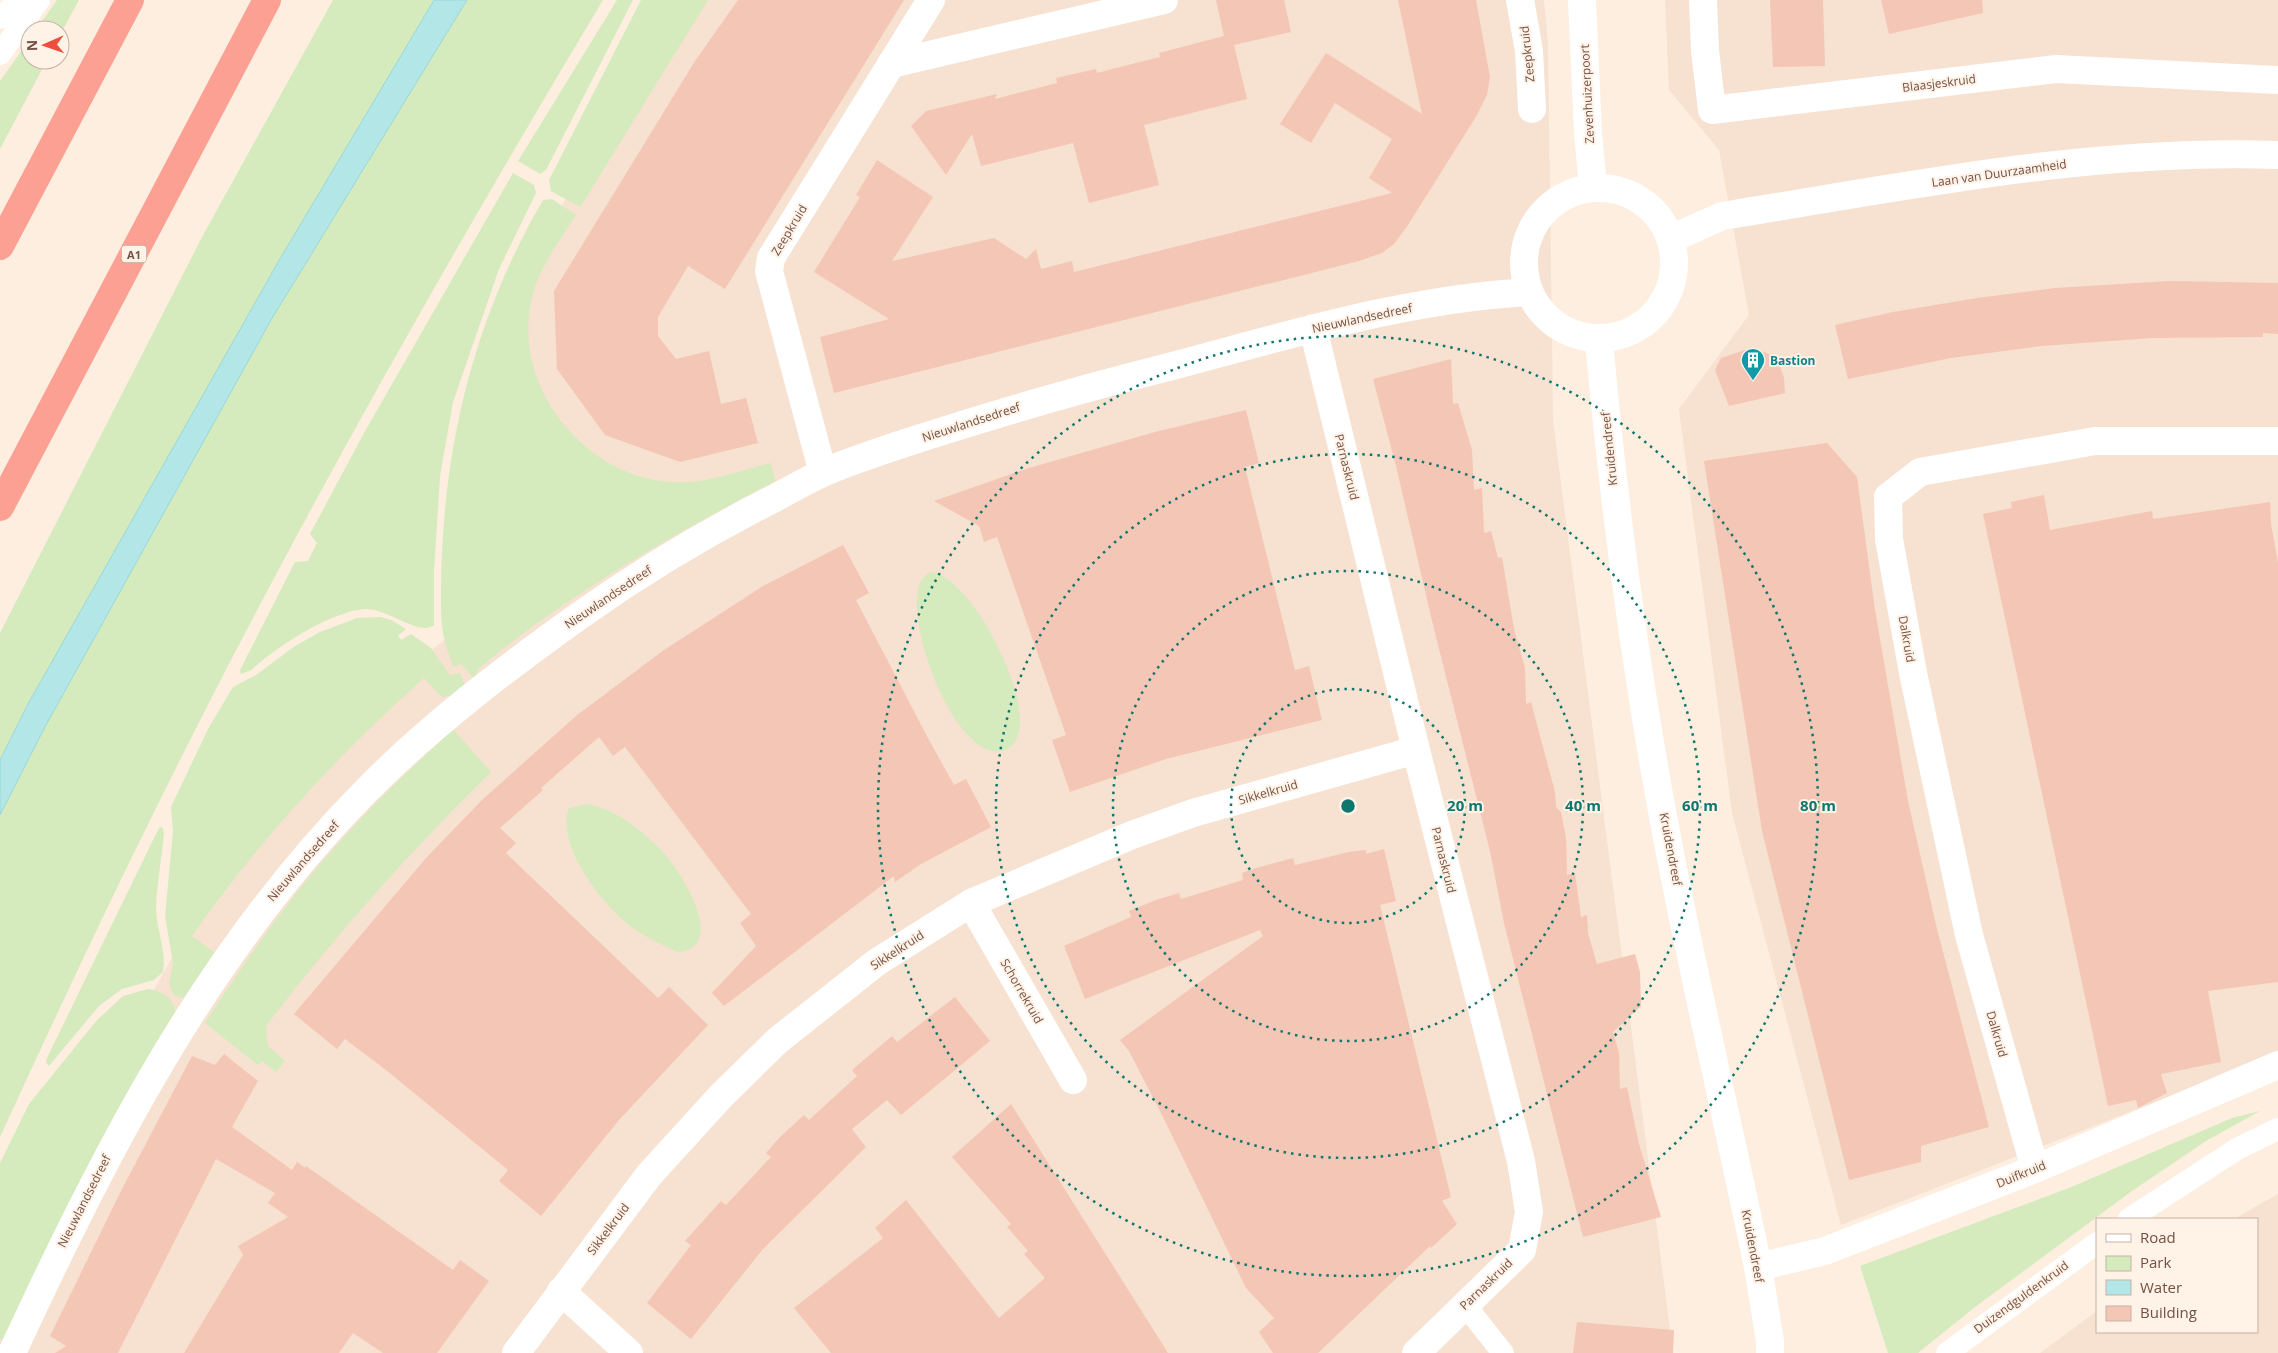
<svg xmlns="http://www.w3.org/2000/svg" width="2278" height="1353" viewBox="0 0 2278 1353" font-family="'Open Sans',sans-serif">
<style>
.residential{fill:#f7e1d0}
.green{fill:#d5ebbd}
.water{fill:#b3e6e7;stroke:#99d7d9}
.building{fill:#f4c6b5}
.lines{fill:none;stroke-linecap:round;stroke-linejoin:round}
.service{stroke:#fff;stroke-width:22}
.minor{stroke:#fff;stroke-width:28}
.tertiary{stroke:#fff;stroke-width:28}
.motorway{stroke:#fba092;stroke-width:28}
.ring{fill:none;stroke:#0f766e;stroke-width:2.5;stroke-dasharray:2.5 5}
.labels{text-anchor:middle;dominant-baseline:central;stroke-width:4;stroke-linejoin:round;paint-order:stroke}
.shield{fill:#fff2e6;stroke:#9e8176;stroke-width:1}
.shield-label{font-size:11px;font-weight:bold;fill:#745046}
.street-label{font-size:12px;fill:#745046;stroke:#fff2e6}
.culture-label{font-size:12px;font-weight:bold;fill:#0d838f;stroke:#fff2e6;text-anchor:start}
.centre{fill:#0f766e;stroke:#fff2e6;stroke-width:2.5}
.ring-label{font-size:15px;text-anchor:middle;font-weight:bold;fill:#0f766e;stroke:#fff2e6;stroke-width:4;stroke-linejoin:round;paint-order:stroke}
</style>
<rect width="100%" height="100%" fill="#fdeedf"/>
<path class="residential" d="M688 0H1544L1548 44 1553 421 1673 1353H0V1282L118 1054 248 823 419 660 628 496 523 403 520 274Z
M1665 0H2278V1054L1841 1225 1732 813 1679 409 1749 315 1719 150 1669 90Z
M2278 1194V1353H2040L2097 1311V1332H2257V1219H2234Z"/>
<path class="green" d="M57 0H79L60 35V30H36Z
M333 0H434L277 264 28 704 0 760V633L202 237Z
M467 0H603C448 259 298 522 164 792 107 906 53 1022 0 1137V815L46 725 271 320Z
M617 0H633L546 170 540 174 518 161Z
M641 0H708L581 206H578L551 191 549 180Z
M30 39V60H47L0 149V81Z
M513 173 534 185 536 193 499 269 453 402 440 476 434 572V625C420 637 389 609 366 609 330 611 277 647 251 670L241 674 240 670 295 562 308 561 317 543 310 534 364 433Z
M552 199 576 215C559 242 537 270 531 302 513 388 585 476 670 482 704 485 738 471 771 463L775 481C670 536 568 594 477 670L475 679 461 664 452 667C452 659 448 653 446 645 442 632 441 618 441 604 440 460 470 325 543 200Z
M933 572C977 581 1052 732 1005 750 952 770 886 580 933 572Z
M380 617 391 620 406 629 398 636 401 640 411 634 431 648 450 675 460 673 466 687 455 696H446L443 698 424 678C336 757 260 839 192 936L215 953 184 998 177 997 173 994 169 983 173 963 165 916 173 831 171 807 208 729 233 687 256 675 295 646 320 632 357 618Z
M453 729 491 772C410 852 335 935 266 1026L268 1046 285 1061 276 1072 262 1061 258 1065 205 1023C247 958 292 894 344 837 378 799 416 764 453 729Z
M586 804C614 808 640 829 660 849 679 868 731 948 677 952 661 944 645 937 630 926 602 904 555 845 569 808Z
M162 827 164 833C162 857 157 882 156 907 156 929 167 951 163 972L154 980 122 989 99 1006 49 1066 46 1062 47 1058 153 840 159 828Z
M148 989C161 990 176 999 175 1014L5 1341 0 1339V1163L29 1104 97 1020 123 996Z
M2260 1111 2206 1141 2132 1191 1975 1307 1918 1353H1888L1860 1266 2069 1188 2232 1118Z"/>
<path class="water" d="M434 0H467L271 320 46 725 0 815V760L28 704 277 264Z"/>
<path class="building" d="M738 0H904L725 289 688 266 658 317V336L676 359 709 351 721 404 746 398 758 443 680 462 605 435 557 369 554 291 695 61Z
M1216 0H1284L1291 32 1234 45 1247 99 1144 125 1159 185 1089 203 1073 143 981 166 972 134 946 175 911 126 926 111 997 94 995 99 1057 83 1056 78 1096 69 1097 73 1128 65 1160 57 1159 53 1224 36Z
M1398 0H1476L1490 77 1487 95 1477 115 1408 225 1394 244 1382 253 1359 261 834 393 820 337 889 319 814 272 860 197 856 195 877 160 933 197 892 261 994 238 1026 259 1036 249 1041 269 1072 261 1074 272 1392 193 1369 178 1392 139 1335 103 1311 143 1280 124 1326 53 1422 114Z
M1770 0H1823L1825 66 1773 67Z
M1881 0H1982L1983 13 1889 34Z
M2170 281 2278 283V334L2263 333V337L2152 338 2041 346 1951 358 1848 379 1835 325 1893 312 1977 298 2055 288Z
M1756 349 1771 355 1779 363 1784 378 1785 393 1729 406 1715 370 1721 358 1745 350Z
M1451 359 1453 404 1458 403 1472 450 1474 490 1482 488 1484 533 1491 531 1498 558 1502 557 1514 629 1525 668 1526 704 1531 702 1555 792 1556 807 1561 812 1566 838 1567 875 1575 873 1581 917 1587 915 1588 933 1597 964 1635 954 1640 972 1641 1006 1613 1032 1619 1053 1620 1089 1627 1087 1639 1144 1661 1217 1583 1237 1504 923 1490 851 1433 625 1396 466 1373 379Z
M1246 410 1259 463 1245 467 1289 646 1295 670 1309 666 1322 720 1166 759 1070 792 1052 740 1066 735 997 537 984 542 979 526 934 501 1029 468 1155 432Z
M1827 443 1857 477 1875 610 1908 801 1937 929 1989 1127 1921 1146V1162L1849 1180 1762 831 1704 461Z
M2044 495 2050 530 2152 511 2153 519 2270 502 2271 524 2278 563V982L2208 991 2221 1062 2161 1074 2167 1093 2138 1108 2136 1100 2108 1106 1983 514 2012 508 2011 502Z
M843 545 869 593 856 600 929 740 954 785 966 779 991 827 921 864 895 882 894 876 724 1006 712 993 756 946 740 923 751 914 625 747 613 756 599 737 541 788 543 790 500 828 516 843 506 853 658 998 669 987 708 1025 619 1120 541 1216 499 1181 508 1170 386 1070 345 1039 337 1049 294 1014 426 858 482 800 576 716 664 650 723 612 763 586Z
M1384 849 1396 901 1380 905 1451 1197 1442 1201 1457 1224 1431 1248 1430 1246 1318 1353H1273L1259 1332 1274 1318 1246 1288 1164 1119 1129 1051 1120 1040 1263 936 1260 930 1085 999 1064 946 1131 917 1129 911 1156 900 1179 893 1181 899 1243 880 1242 873 1256 868 1293 858 1295 865 1349 852 1366 850V854Z
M955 997 990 1041 901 1115 887 1100 852 1129 866 1147 763 1249 691 1339 647 1303 691 1245 685 1241 721 1201 726 1205 771 1157 766 1153 779 1138 804 1115 809 1120 857 1076 852 1070 892 1036 897 1042Z
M224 1054 258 1081 232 1127 292 1170 297 1162 305 1168 306 1166 453 1270 460 1260 489 1281 437 1353H383L353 1333 339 1353H184L243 1255 238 1246 288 1217 268 1203 275 1193 216 1159 118 1353H55L66 1346 50 1336 121 1191 192 1056 215 1065Z
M1011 1104 1168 1353H831L794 1308 883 1238 875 1228 906 1200 999 1318 1045 1278 1024 1254 1028 1251 1007 1227 1011 1224 952 1157Z
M1577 1322 1674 1330 1673 1353H1573Z"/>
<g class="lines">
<path class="service" d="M0 18 20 0
M0 54 39 0
M2129 1219 2237 1149 2278 1129
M1465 1305 1503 1353
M1947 1353 2097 1243"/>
<path class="minor" d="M1520 0 1529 51 1532 109
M1703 0 1705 51 1712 110 2056 69 2278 80
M891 64 1164 0
M1313 328 1416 750 1521 1161 1529 1212 1522 1250 1416 1353
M823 473 769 271 771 258 931 0
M971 903 1073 1080
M2035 1169 1969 935 1913 673 1889 539 1888 497 1920 472 2095 441H2278
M1758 1267 1825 1251 2035 1169 2278 1065
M561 1291 629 1353
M12 1353C105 1151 208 950 367 790 431 725 505 669 579 616 641 572 706 533 773 499 790 490 807 480 825 472 858 458 893 447 927 436 999 413 1071 392 1145 373 1271 341 1398 299 1529 292
M516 1353 649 1175 721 1096 777 1041 877 962 971 903 1132 835 1193 813 1416 750"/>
<path class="tertiary" d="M1582 0 1588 133 1593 187
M1524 263a75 75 0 1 1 150 0a75 75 0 1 1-150 0Z
M1671 239 1722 216C1905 187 2091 148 2278 155
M1599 341C1612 485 1630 629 1655 772 1684 938 1724 1102 1758 1267L1770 1341V1353"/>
<path class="motorway" d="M0 246 130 0
M0 507 267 0"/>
</g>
<g class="ring">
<circle cx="1348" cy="806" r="117"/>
<circle cx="1348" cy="806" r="235"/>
<circle cx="1348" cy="806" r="352"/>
<circle cx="1348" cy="806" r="470"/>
</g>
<defs>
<g id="building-pin" transform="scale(1.25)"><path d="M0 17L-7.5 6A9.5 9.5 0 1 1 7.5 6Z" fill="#0f9aa8" stroke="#fff2e6"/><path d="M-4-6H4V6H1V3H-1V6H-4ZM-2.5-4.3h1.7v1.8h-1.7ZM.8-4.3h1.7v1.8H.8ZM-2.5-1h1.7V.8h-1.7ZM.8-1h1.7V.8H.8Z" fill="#fff"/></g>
</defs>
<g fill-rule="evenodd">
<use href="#building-pin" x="1753" y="360"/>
</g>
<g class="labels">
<rect class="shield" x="121.5" y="245.5" width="25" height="17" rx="4"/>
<g class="shield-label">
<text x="134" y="254">A1</text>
</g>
<g class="street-label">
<text transform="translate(1527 54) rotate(-96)">Zeepkruid</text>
<text transform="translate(1939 83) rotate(-7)">Blaasjeskruid</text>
<text transform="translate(1587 94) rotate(-93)">Zevenhuizerpoort</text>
<text transform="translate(1999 173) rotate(-8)">Laan van Duurzaamheid</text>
<text transform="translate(789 230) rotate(-59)">Zeepkruid</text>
<text transform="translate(1362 318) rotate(-12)">Nieuwlandsedreef</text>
<text transform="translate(971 422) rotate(-18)">Nieuwlandsedreef</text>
<text transform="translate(1609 449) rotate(-96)">Kruidendreef</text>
<text transform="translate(1347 467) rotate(76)">Parnaskruid</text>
<text transform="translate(608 597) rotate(-34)">Nieuwlandsedreef</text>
<text transform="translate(1907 639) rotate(80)">Dalkruid</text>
<text transform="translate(1268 792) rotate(-16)">Sikkelkruid</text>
<text transform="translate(1671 849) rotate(79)">Kruidendreef</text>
<text transform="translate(1444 860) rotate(76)">Parnaskruid</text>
<text transform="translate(303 861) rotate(-49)">Nieuwlandsedreef</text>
<text transform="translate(897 950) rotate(-33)">Sikkelkruid</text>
<text transform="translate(1022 991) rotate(60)">Schorrekruid</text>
<text transform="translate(1997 1034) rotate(74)">Dalkruid</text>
<text transform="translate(2021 1174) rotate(-22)">Duifkruid</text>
<text transform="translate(84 1201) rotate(-63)">Nieuwlandsedreef</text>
<text transform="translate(608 1229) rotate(-53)">Sikkelkruid</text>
<text transform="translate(1753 1246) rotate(79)">Kruidendreef</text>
<text transform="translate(1486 1284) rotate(-44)">Parnaskruid</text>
<text transform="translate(2021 1297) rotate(-36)">Duizendguldenkruid</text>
</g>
<g class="culture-label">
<text x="1770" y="360">Bastion</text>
</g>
</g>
<circle cx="1348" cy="806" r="8" class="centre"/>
<g class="ring-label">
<text x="1465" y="811">20 m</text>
<text x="1583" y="811">40 m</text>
<text x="1700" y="811">60 m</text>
<text x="1818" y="811">80 m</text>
</g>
<rect x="2096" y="1218" width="162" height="115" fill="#fff2e6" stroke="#c7b1a6"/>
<rect x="2106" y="1234" width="25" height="8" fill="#ffffff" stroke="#c7b1a6"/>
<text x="2140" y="1243" font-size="15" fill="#745046">Road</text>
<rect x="2106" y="1256" width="25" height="15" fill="#d5ebbd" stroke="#c7b1a6"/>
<text x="2140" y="1268" font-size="15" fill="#745046">Park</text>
<rect x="2106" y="1280" width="25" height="15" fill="#b3e6e7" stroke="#c7b1a6"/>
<text x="2140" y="1293" font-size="15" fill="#745046">Water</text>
<rect x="2106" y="1306" width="25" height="15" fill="#f4c6b5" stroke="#c7b1a6"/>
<text x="2140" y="1318" font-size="15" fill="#745046">Building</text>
<g transform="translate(45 45) rotate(268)"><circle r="24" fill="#fff2e6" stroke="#c7b1a6"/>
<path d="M0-4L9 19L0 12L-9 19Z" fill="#ee4e3d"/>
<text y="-8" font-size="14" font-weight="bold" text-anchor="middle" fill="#745046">N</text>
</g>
</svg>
